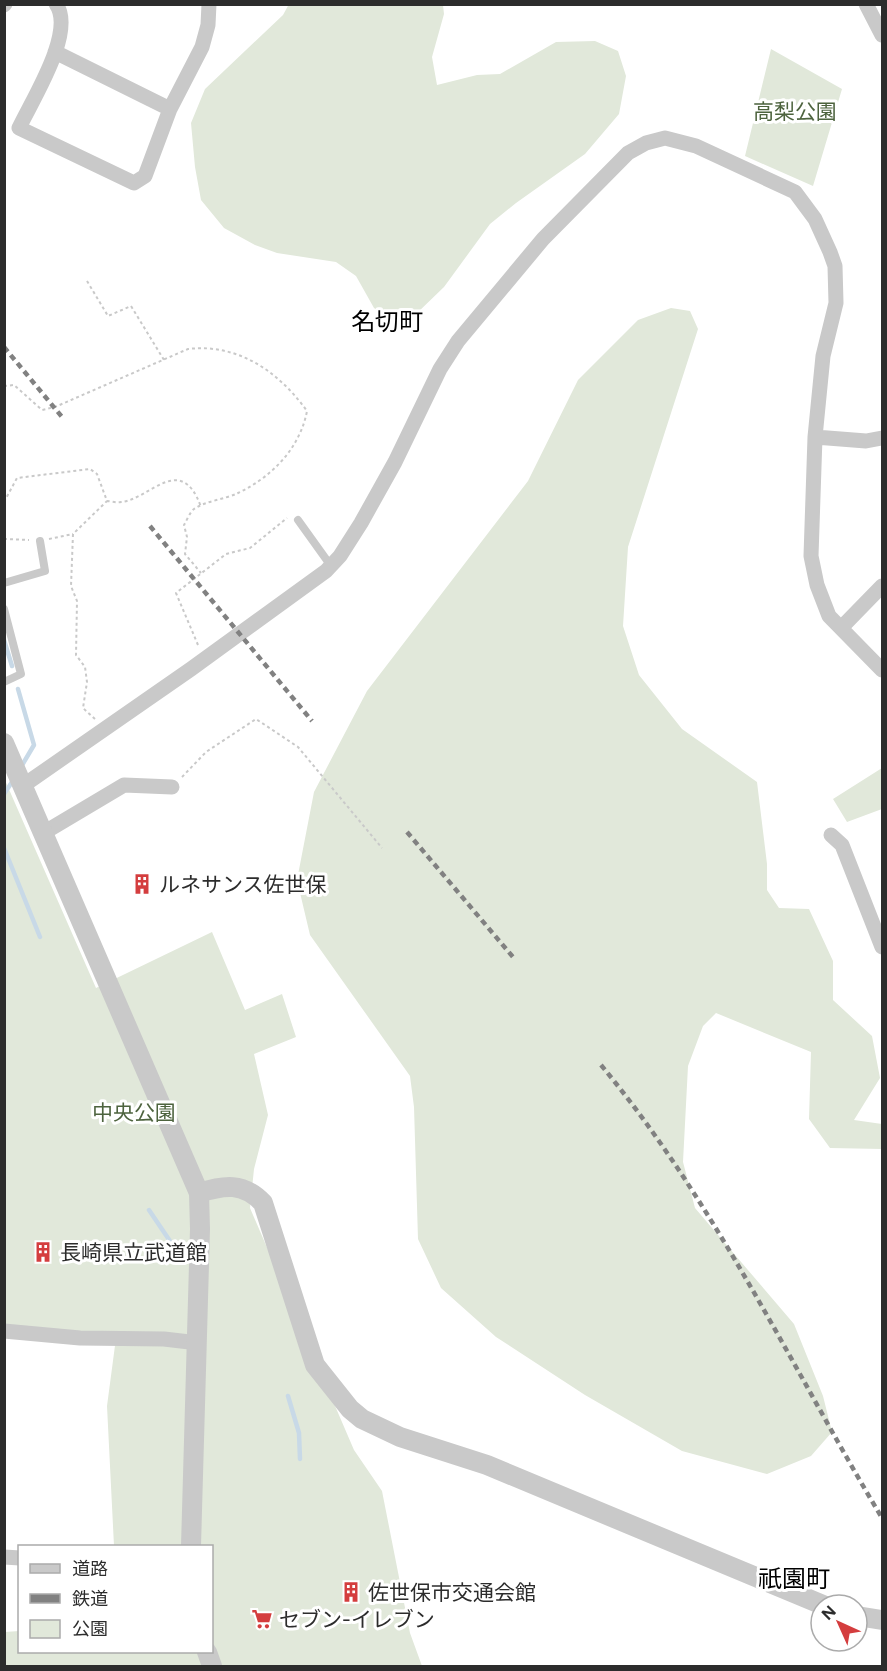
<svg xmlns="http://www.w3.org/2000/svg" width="887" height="1671" viewBox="0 0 887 1671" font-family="Figtree,'Noto Sans JP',sans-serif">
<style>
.green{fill:#e1e8da}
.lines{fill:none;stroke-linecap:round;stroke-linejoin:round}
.stream{stroke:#c8d9e7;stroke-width:4.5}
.path{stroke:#c9c9c9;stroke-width:2;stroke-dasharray:3 3;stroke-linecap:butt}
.service{stroke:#c9c9c9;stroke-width:8}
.minor{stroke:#c9c9c9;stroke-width:15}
.tertiary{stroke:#c9c9c9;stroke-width:20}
.rail{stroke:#818181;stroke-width:4.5;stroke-dasharray:6 4.5;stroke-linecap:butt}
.labels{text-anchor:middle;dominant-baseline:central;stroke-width:6;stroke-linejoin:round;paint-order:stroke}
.park-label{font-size:21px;fill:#4d633e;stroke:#fff}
.poi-label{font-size:21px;fill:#2c2c2c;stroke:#fff;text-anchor:start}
.quarter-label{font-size:24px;fill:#000;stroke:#fff}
</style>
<rect width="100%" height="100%" fill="#fff"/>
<path class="green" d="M289 4 443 5 444 14 432 57 437 85 477 75 500 74 556 42 595 41 618 51 626 76 619 114 585 154 516 203 490 224 444 287 415 315 393 320 374 308 356 276 336 262 277 253 255 245 224 228 201 200 195 167 191 123 205 89 283 15Z
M771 49 842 89 813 186 745 156Z
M671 308 690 311 698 329 628 547 623 626 639 675 682 729 757 782 767 864V890L779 908 809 909 833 961V1000L872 1036 880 1078 854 1120 882 1124V1149L830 1148 809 1119 811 1052 716 1013 703 1026 688 1066 683 1162 695 1208 794 1324 823 1396 832 1432 811 1456 767 1474 682 1451 585 1395 496 1337 441 1288 418 1239 414 1107 410 1076 310 935 297 880 314 792 367 691 528 481 578 380 638 320Z
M882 768V809L847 822 833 799Z
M4 778 96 988 212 932 245 1010 282 994 296 1037 254 1054 268 1115 254 1169 250 1208 354 1450 382 1491 410 1633 422 1666H5V1632L19 1631 20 1652H212V1546H114L107 1406 116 1338 5 1334Z"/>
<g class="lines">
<path class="stream" d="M4 640 12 666
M18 689 34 745 21 767
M4 794 14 779
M4 848 40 937
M149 1210 174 1247
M288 1396 299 1433 300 1459"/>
<path class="path" d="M87 281 108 316 131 306 164 360
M4 386 14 385 42 410 55 407 188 349C238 343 279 372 307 411 300 448 272 477 238 493 226 499 205 501 194 509 190 512 187 520 184 525L187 537 185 554 201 573
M4 502 17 478 90 469 97 474 107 501C111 501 116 503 121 502 149 500 181 451 201 507
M4 539 29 540
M49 539 73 534
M198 645 176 593 226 554 250 548 287 518
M95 719 83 708 87 682 85 667 76 655 77 601 71 586 73 534 107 501
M182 777 206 752 256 719 298 747 382 848"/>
<path class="service" d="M298 520 331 566
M4 583 45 571 40 541
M4 609 21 674 4 682"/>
<path class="minor" d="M56 4C76 32 32 100 19 128L134 183 145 176 170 109 202 47 208 25 209 4
M866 4 882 35
M4 5 5 4
M55 52 170 109
M815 437 866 441 882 438
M841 628 882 586
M24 785 191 669 326 571 340 556 361 523 395 462 440 369 458 341 543 239 628 153 646 143 665 138 696 146 795 192 815 219 830 252 835 266 836 303 823 356 815 437 811 556 817 585 829 616 882 670
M45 832 124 785 172 787
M831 835 842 845 882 947
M4 1331 80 1338 164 1339 198 1343
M4 1557 20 1558"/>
<path class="tertiary" d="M4 743 199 1193 200 1229 191 1546
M199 1193C224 1185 243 1182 263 1203L315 1365 350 1409 362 1419 400 1437 487 1465 823 1605
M857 1616 882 1620
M207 1652 212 1666"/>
<path class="rail" d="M4 347 62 417
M150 526 312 721
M407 832 513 957
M601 1065C715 1202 791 1366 882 1518"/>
</g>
<defs>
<g id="building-bare" transform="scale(1.62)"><path d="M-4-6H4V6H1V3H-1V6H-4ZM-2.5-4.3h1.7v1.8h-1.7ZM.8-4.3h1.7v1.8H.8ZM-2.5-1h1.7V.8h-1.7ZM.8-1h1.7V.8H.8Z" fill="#d43d3e" stroke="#fff" stroke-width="2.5" paint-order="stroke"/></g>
<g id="supermarket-bare" transform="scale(1.62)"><path d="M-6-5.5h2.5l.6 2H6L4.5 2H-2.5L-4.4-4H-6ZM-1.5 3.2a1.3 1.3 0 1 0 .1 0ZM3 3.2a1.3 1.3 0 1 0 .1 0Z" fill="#d43d3e" stroke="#fff" stroke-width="2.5" paint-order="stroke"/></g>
</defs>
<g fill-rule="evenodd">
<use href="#building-bare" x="142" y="884"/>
<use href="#building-bare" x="43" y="1252"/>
<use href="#building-bare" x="351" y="1592"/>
<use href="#supermarket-bare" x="262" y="1619"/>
</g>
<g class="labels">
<g class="park-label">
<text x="795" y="111">高梨公園</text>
<text x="134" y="1112">中央公園</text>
</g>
<g class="poi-label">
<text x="159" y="884">ルネサンス佐世保</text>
<text x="60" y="1252">長崎県立武道館</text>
<text x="368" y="1592">佐世保市交通会館</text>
<text x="279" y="1619">セブン-イレブン</text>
</g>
<g class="quarter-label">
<text x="387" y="321">名切町</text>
<text x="794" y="1578">祇園町</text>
</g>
</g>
<rect width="887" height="1671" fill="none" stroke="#2c2c2c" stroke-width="12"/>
<rect x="18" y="1545" width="195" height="108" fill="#ffffff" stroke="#ababab" stroke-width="1.5"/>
<rect x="30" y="1564" width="30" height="9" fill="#c9c9c9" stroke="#ababab" stroke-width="1.5"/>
<text x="72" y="1575" font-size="18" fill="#2c2c2c">道路</text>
<rect x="30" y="1594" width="30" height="9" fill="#818181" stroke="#ababab" stroke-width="1.5"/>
<text x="72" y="1605" font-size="18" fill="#2c2c2c">鉄道</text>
<rect x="30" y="1620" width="30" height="18" fill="#e1e8da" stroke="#ababab" stroke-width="1.5"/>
<text x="72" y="1635" font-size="18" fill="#2c2c2c">公園</text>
<g transform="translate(839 1623) rotate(315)"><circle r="28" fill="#ffffff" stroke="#ababab" stroke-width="1.5"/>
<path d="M0-4.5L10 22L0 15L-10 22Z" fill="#d43d3e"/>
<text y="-9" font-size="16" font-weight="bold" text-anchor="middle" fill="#2c2c2c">N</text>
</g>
</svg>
